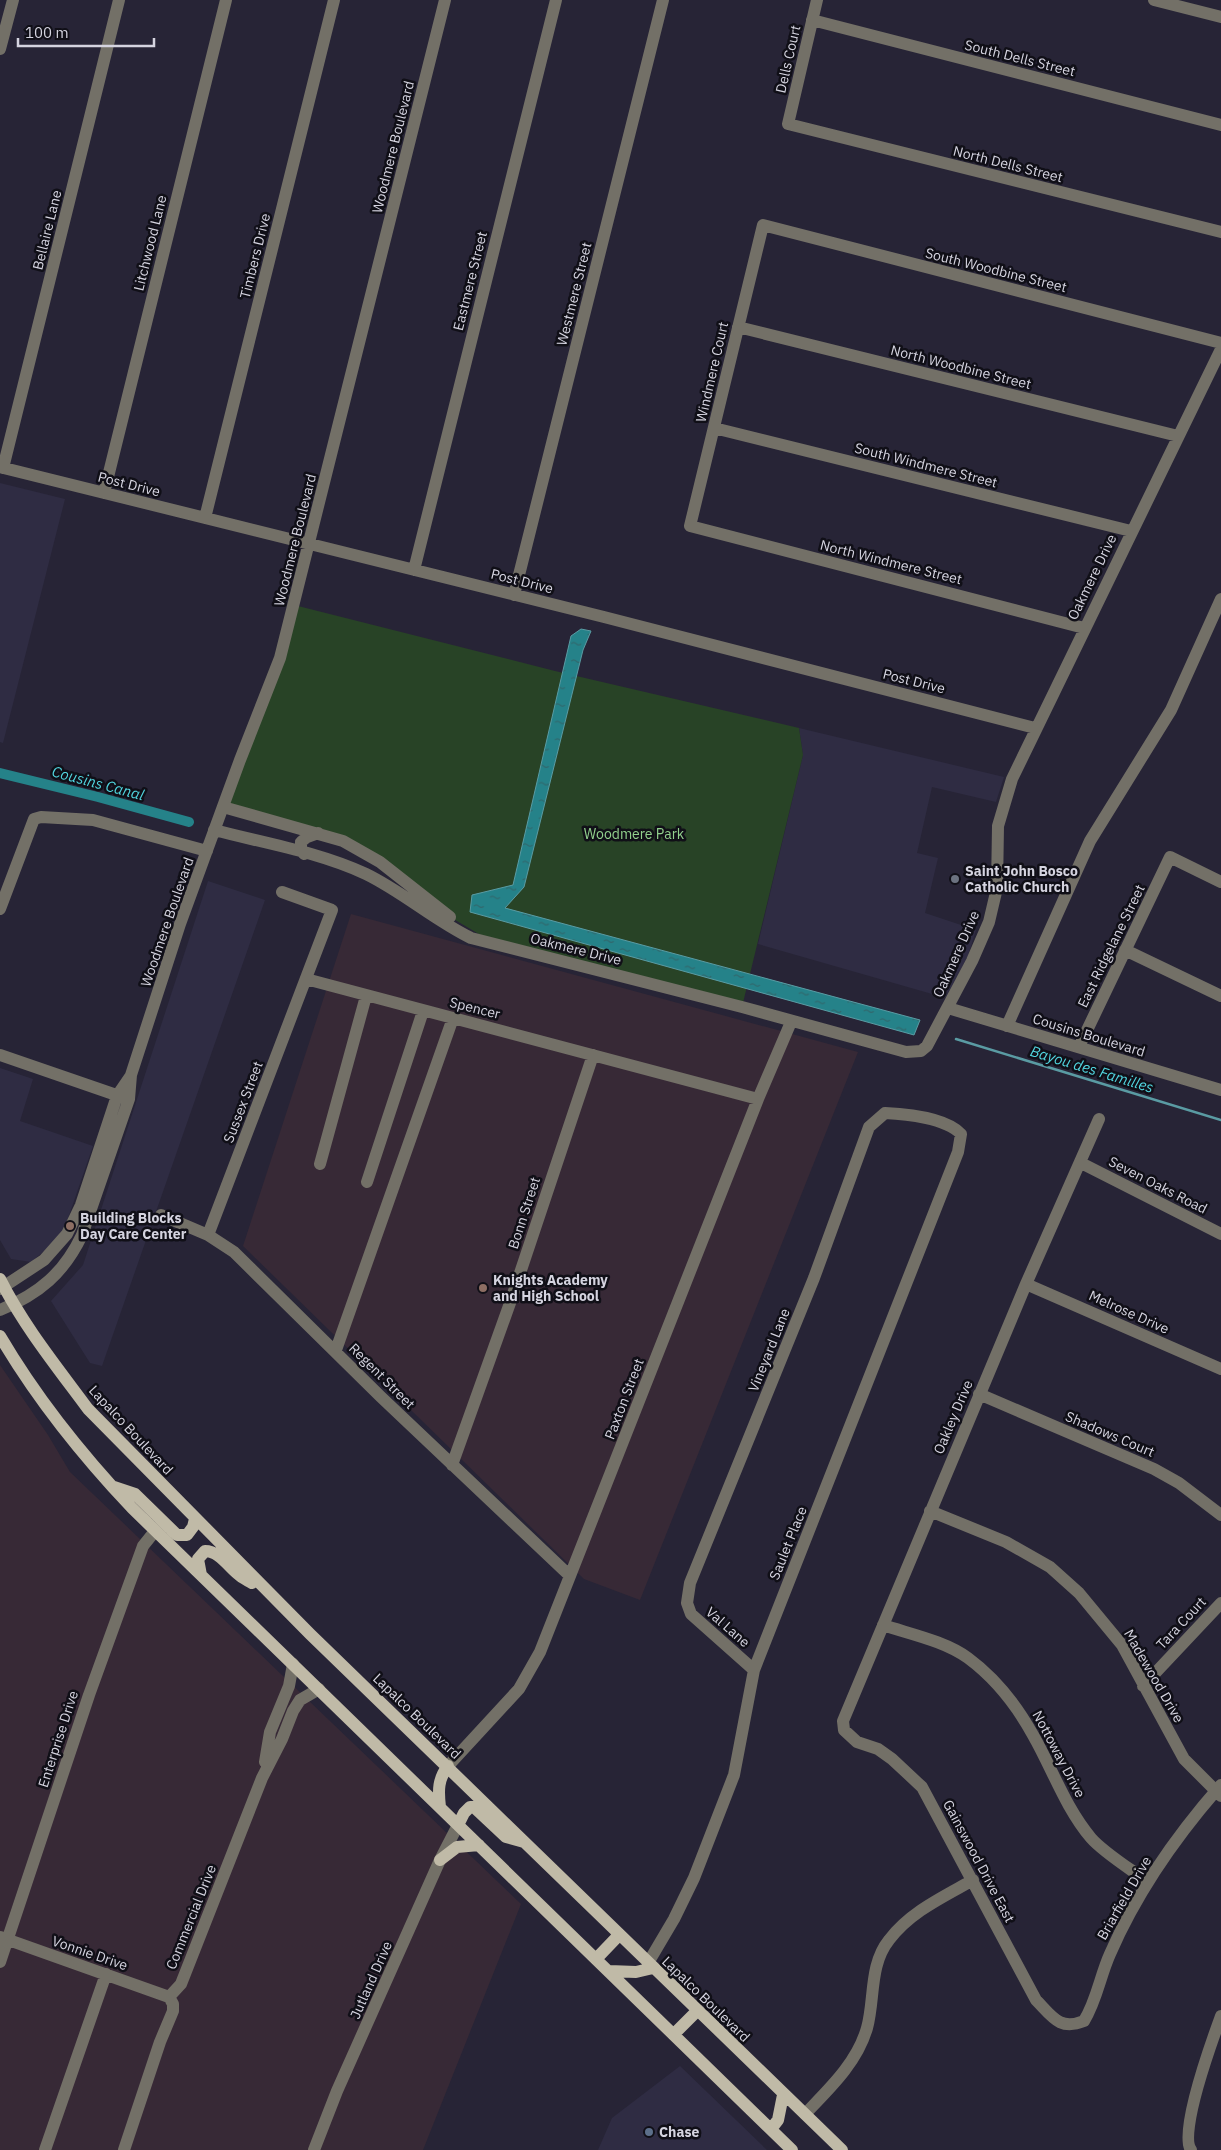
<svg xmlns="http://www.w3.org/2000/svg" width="1221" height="2150" viewBox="0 0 1221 2150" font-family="'IBM Plex Sans',sans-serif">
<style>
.built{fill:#2f2c43}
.industrial{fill:#372936}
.park{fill:#284326}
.water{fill:url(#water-ripples);stroke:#5a9ba3}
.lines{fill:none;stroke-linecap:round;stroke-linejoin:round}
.stream{stroke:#5a9ba3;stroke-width:2.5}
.canal{stroke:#258289;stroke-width:10}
.minor{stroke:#737067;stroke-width:12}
.major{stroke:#c0baa7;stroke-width:12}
.worship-dot{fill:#6b7280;stroke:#100f17;stroke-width:2}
.education-dot{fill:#8d6e63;stroke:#100f17;stroke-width:2}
.service-dot{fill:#5c6f8a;stroke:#100f17;stroke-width:2}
.labels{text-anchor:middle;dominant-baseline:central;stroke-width:5;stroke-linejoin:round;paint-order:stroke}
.street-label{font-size:14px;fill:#d5d4e0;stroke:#100f17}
.park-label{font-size:14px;fill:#92d18d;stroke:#100f17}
.poi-label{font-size:14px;font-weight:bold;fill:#d5d4e0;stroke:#100f17;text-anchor:start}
.water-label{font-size:15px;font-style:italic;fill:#51d5df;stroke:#100f17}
</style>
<defs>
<pattern id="water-ripples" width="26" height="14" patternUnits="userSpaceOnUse" patternTransform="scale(1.25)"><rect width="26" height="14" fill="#258289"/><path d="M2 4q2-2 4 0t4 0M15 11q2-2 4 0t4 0" fill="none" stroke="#30686d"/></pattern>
</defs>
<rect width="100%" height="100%" fill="#272436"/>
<path class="built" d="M0 483 65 499 3 743 0 742Z
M799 728 1004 777 996 802 932 787 917 853 938 858 925 913 976 930 968 956 946 998 758 944 803 755Z
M208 881 265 900 102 1366 90 1363 51 1301 83 1265Z
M0 1068 33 1079 20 1121 93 1146 65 1227 50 1246 31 1262 11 1259 0 1240Z
M680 2066 767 2150H598L612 2118Z"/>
<path class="industrial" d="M351 914 858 1052 640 1600 584 1579 243 1246Z
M0 1365 48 1435 70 1472 521 1904 423 2150H0Z"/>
<path class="park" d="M294 605 555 671 799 728 803 755 742 1007 494 943 440 911 361 851 223 807Z"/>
<path class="water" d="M581 629 591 631 583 650 524 887 505 908 920 1020 914 1035 470 912 472 895 513 885 571 636Z"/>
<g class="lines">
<path class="stream" d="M956 1039 1221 1120"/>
<path class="canal" d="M0 773 98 797 189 822"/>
<path class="minor" d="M817 0 788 124 1221 232
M1154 0 1221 17
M812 20 1221 125
M0 49 13 0
M738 327 1178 436
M714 428 1131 531
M0 467 604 617 1035 728
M3 468 119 0
M104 493 226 0
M205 518 334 0
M414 570 556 0
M514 595 663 0
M1084 628 690 526 763 225 1221 343
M223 807 343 841 380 862 450 917
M214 830C264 843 319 852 366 874 403 892 434 920 471 938L742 1007 906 1052 921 1051 927 1046 972 961 989 922 997 888 998 826 1012 779 1221 349
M304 854 301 850V842L307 837 318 833
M0 909 34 819 41 817 93 820 207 851
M1125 950 1221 996
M306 979 758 1099
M948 1008 1221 1090
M1007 1026 1090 841 1171 710 1221 599
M1079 1047 1170 857 1221 882
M0 1055 125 1098
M1099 1119 1026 1284 843 1721 844 1730 857 1742 878 1749 892 1759 922 1787 1036 2000C1052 2016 1059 2031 1084 2021 1097 2000 1100 1976 1110 1954 1137 1892 1177 1835 1221 1785
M1081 1163 1221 1234
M320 1164 366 996
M367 1182 423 1011
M161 1215 208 1235 234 1252 381 1397 570 1576
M208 1235 332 910 282 892
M1026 1284 1221 1369
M0 1289 44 1260 67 1234 81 1205 117 1096 130 1077
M0 1310C39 1294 64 1273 82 1235L129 1099 131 1075 180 924 240 760 280 658 445 0
M336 1350 453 1018
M979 1394 1154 1469 1179 1483 1221 1515
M452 1465 510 1303 593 1055
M930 1511 1006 1542 1050 1567 1079 1593 1122 1645 1184 1759 1221 1796
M883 1625C910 1634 945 1641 968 1658 995 1678 1017 1706 1033 1735 1053 1770 1065 1807 1091 1838 1104 1853 1132 1870 1148 1882
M1143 1686 1221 1603
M265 1762 270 1732 289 1686 293 1664
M448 1766 519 1689 540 1652 758 1099 791 1022
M0 1937 169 1997
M0 1962 89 1695 143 1546 155 1531
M648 1963 674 1919 694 1878 734 1775 754 1670 958 1152 961 1134C946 1118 906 1114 885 1113L869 1127 814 1278 690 1583 687 1603 691 1614 754 1670
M169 1997 181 1984 262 1778 282 1739 293 1711 300 1700 319 1689
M805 2114C829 2089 857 2063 867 2028 875 1999 869 1965 889 1940 910 1912 943 1897 973 1880
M45 2150 106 1974
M124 2150 160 2042 173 2011V2004L169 1997
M314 2150 337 2091 440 1860 458 1825
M1191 2150C1178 2133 1213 2038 1221 2016"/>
<path class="major" d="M0 1279C23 1325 57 1367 88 1409L310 1634 842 2150
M0 1336C37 1399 82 1455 132 1508L792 2150
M114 1487 135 1494 177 1535H187L193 1527 195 1519
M201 1575 198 1559 205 1551C219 1551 228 1566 238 1574 242 1578 247 1580 252 1583
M440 1807C438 1790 438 1779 448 1766
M458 1825 464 1813 470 1807H474L506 1837 524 1842
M440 1860 457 1847 479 1845
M596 1959 619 1935
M609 1971 636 1972 653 1968
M674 2034 697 2011
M771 2129 778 2120 783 2095"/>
</g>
<circle class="worship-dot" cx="955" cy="879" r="5"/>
<g class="education-dot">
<circle cx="70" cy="1226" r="5"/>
<circle cx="483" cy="1288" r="5"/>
</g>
<circle class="service-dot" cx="649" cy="2132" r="5"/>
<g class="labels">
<g class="street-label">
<text transform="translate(1020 58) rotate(14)">South Dells Street</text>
<text transform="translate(788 59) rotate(-77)">Dells Court</text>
<text transform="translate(393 147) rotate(-76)">Woodmere Boulevard</text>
<text transform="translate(1008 164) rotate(14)">North Dells Street</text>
<text transform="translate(47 230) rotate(-76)">Bellaire Lane</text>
<text transform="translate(150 243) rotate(-76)">Litchwood Lane</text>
<text transform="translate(255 256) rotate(-76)">Timbers Drive</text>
<text transform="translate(996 270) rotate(14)">South Woodbine Street</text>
<text transform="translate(470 281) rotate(-76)">Eastmere Street</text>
<text transform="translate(574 294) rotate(-76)">Westmere Street</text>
<text transform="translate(961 367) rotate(14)">North Woodbine Street</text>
<text transform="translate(712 372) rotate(-77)">Windmere Court</text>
<text transform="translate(926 465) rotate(14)">South Windmere Street</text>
<text transform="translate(129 484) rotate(14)">Post Drive</text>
<text transform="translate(295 540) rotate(-76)">Woodmere Boulevard</text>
<text transform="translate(891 562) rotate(14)">North Windmere Street</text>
<text transform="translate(1092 577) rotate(-64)">Oakmere Drive</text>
<text transform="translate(522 581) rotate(14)">Post Drive</text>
<text transform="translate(914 681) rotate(14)">Post Drive</text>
<text transform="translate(167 922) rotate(-71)">Woodmere Boulevard</text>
<text transform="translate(1111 946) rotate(-64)">East Ridgelane Street</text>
<text transform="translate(576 949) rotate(14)">Oakmere Drive</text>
<text transform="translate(956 954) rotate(-66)">Oakmere Drive</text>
<text transform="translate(475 1008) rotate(14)">Spencer</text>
<text transform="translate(1089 1035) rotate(17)">Cousins Boulevard</text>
<text transform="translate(243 1102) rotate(-69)">Sussex Street</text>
<text transform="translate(1158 1185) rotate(27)">Seven Oaks Road</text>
<text transform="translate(524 1213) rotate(-72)">Bonn Street</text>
<text transform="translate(1129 1312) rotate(24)">Melrose Drive</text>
<text transform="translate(769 1350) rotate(-68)">Vineyard Lane</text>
<text transform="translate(382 1376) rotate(45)">Regent Street</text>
<text transform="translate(624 1399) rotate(-69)">Paxton Street</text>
<text transform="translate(953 1417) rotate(-67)">Oakley Drive</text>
<text transform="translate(131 1430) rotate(47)">Lapalco Boulevard</text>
<text transform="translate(1110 1434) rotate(23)">Shadows Court</text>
<text transform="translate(788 1543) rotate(-68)">Saulet Place</text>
<text transform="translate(1181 1623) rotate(-47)">Tara Court</text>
<text transform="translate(728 1627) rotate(41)">Val Lane</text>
<text transform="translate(1154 1676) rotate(60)">Madewood Drive</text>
<text transform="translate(417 1716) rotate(44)">Lapalco Boulevard</text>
<text transform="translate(58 1739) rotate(-72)">Enterprise Drive</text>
<text transform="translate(1059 1754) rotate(62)">Nottoway Drive</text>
<text transform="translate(979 1861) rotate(62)">Gainswood Drive East</text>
<text transform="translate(1124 1898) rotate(-60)">Briarfield Drive</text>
<text transform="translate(191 1917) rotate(-68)">Commercial Drive</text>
<text transform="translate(90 1953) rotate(19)">Vonnie Drive</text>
<text transform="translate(371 1980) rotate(-66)">Jutland Drive</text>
<text transform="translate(706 1999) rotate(44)">Lapalco Boulevard</text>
</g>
<g class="park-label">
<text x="634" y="834">Woodmere Park</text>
</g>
<g class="poi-label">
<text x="965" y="871">Saint John Bosco<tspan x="965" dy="16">Catholic Church</tspan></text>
<text x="80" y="1218">Building Blocks<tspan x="80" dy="16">Day Care Center</tspan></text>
<text x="493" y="1280">Knights Academy<tspan x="493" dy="16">and High School</tspan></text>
<text x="659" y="2132">Chase</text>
</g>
<g class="water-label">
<text transform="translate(98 783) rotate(15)">Cousins Canal</text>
<text transform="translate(1092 1069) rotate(17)">Bayou des Familles</text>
</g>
</g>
<path d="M18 38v8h136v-8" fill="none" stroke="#d5d4e0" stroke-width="2.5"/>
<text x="25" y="38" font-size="15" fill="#d5d4e0" stroke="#100f17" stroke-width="4" paint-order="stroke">100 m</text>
</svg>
